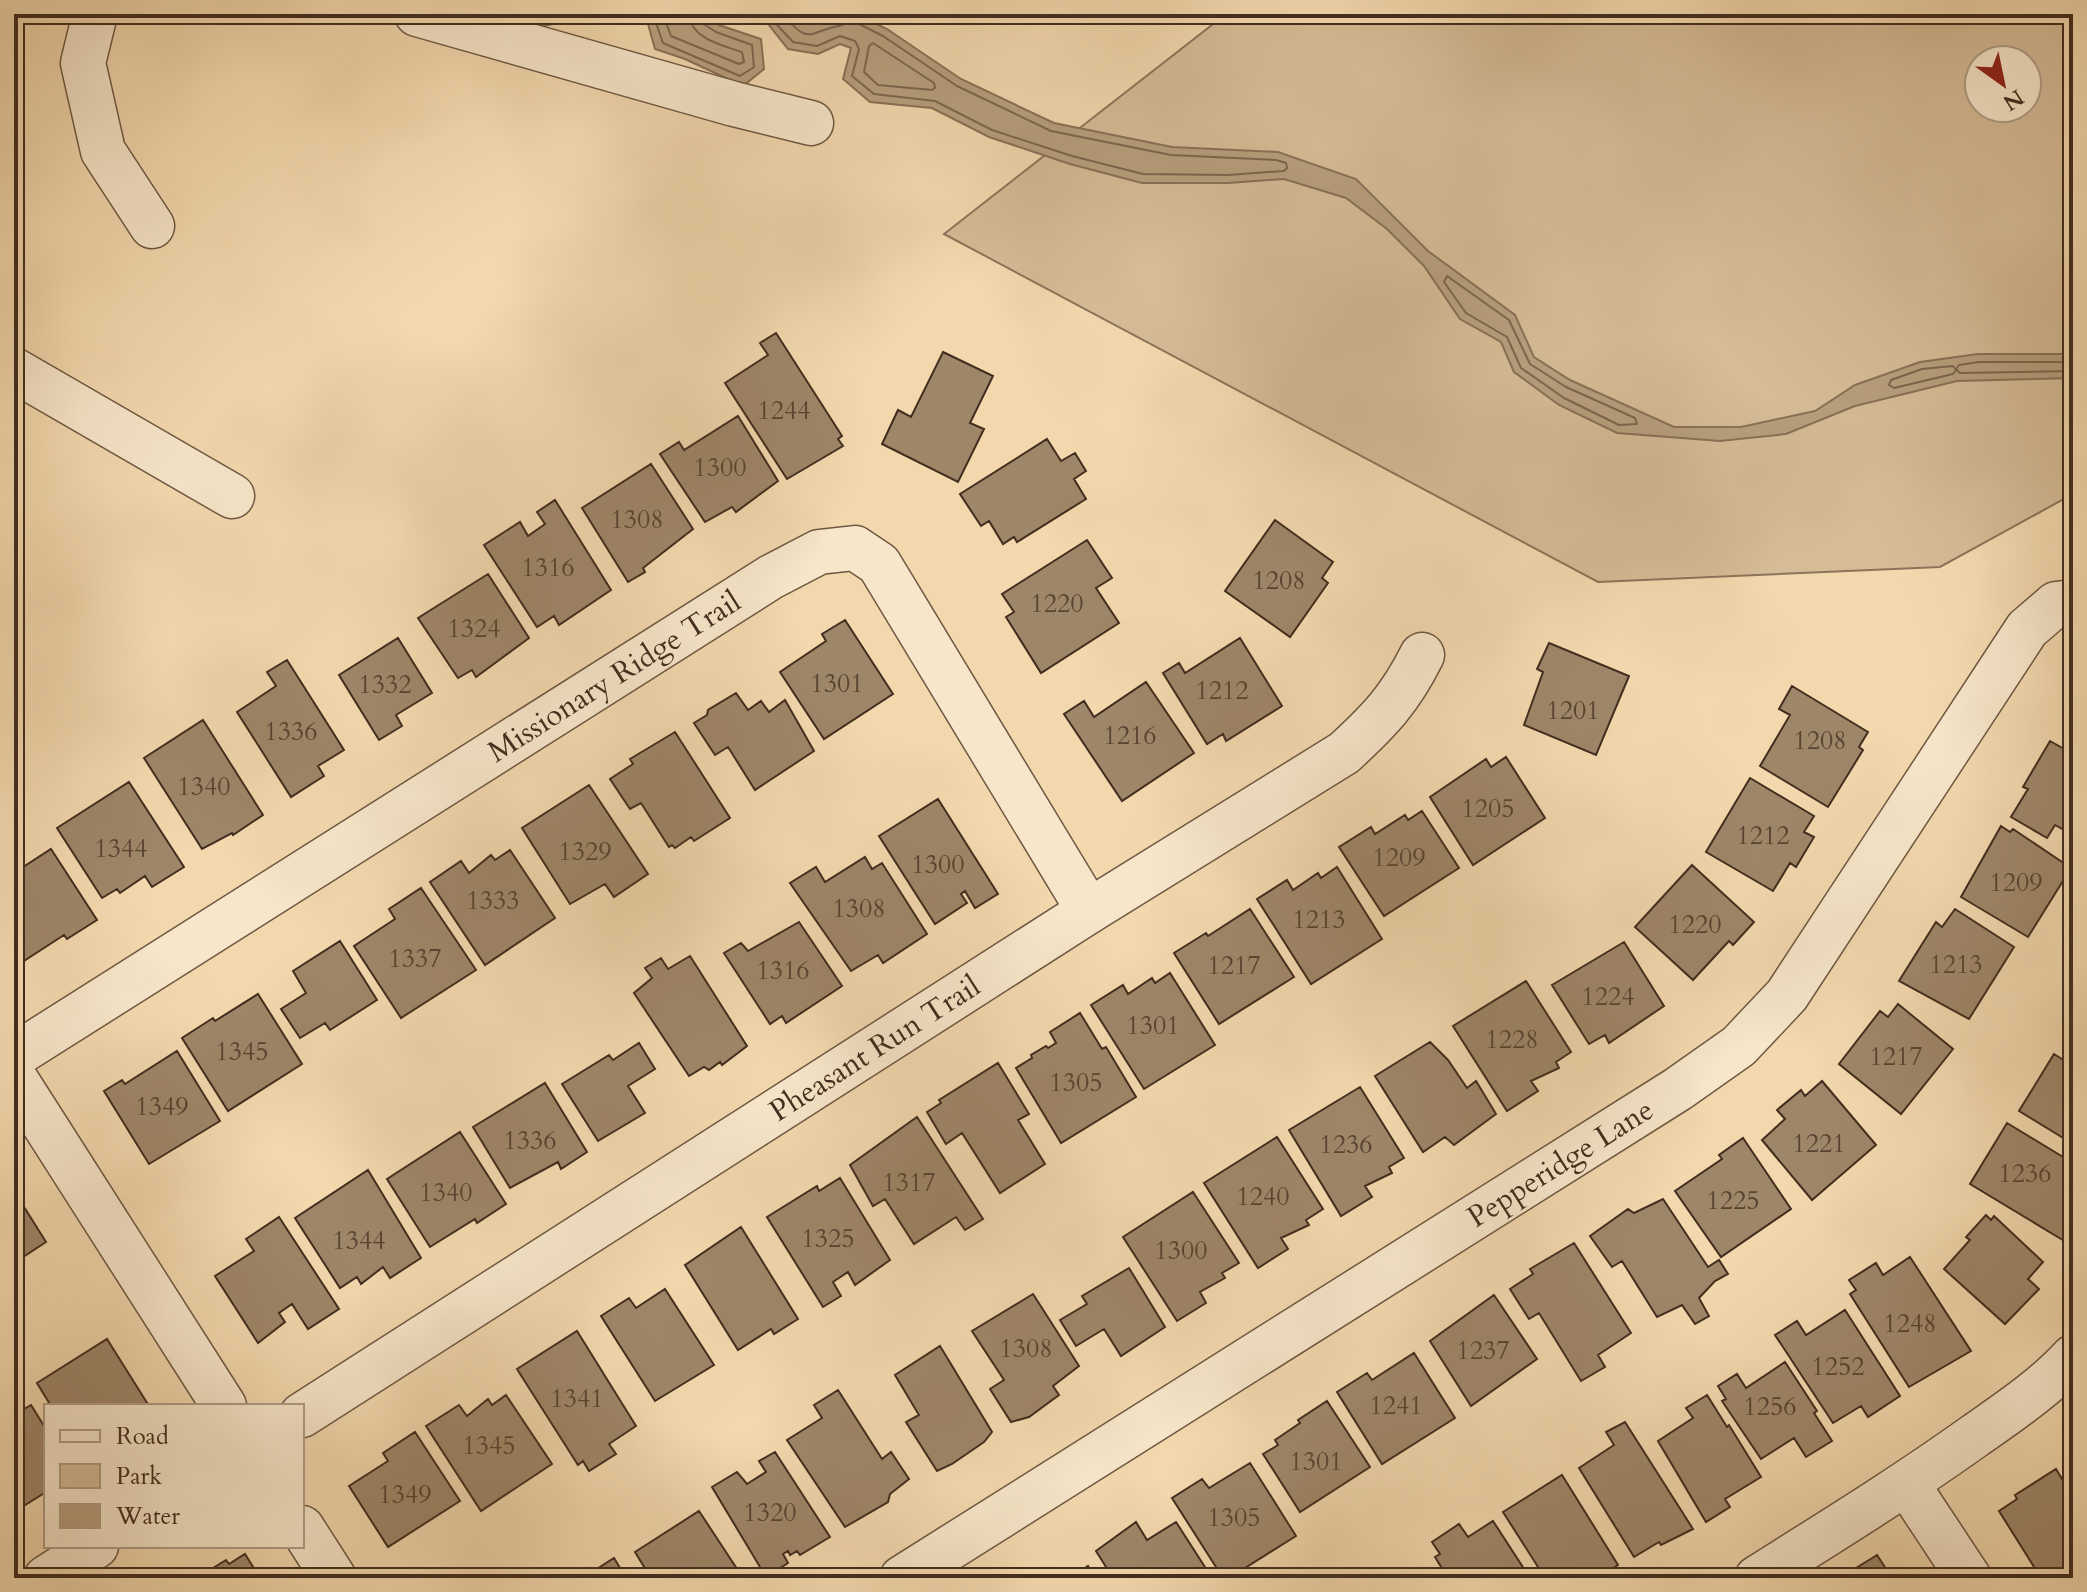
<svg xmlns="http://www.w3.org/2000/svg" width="2087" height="1592" viewBox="0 0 2087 1592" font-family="Cardo,serif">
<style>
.green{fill:#d5bb96;stroke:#8c745a;stroke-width:2;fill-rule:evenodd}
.water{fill:#b79e7d;stroke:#887157;stroke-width:2}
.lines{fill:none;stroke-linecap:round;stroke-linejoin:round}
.shore{stroke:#7c664e;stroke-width:2}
.building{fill:#9e8669;stroke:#422d1e;stroke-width:2}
.minor-casing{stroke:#6e5842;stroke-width:47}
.minor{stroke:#f7e6ca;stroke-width:44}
.labels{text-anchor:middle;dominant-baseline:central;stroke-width:6;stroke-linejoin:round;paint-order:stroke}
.number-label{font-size:26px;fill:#594331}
.street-label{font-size:30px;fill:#422d1e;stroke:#f7e6ca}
</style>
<rect width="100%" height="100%" fill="#f3d8ae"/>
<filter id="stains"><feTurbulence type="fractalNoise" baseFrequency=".0025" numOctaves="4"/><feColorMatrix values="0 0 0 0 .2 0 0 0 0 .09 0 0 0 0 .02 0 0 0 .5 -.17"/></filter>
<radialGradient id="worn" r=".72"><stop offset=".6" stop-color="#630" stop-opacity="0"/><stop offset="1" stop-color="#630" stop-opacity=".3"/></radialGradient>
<path class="green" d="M1226 14H2073V494L1940 567 1598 582 944 234ZM1979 60H2027V108H1979Z"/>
<path class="water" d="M514 14H593L541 27Z
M638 14H702L719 25 761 39 764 69 743 86 685 59 655 49 648 24Z
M751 14H856L887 29 961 79 1054 123 1172 147 1278 152 1356 179 1428 251 1515 315 1534 357 1570 380 1674 427H1741L1815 411 1855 385 1920 362 1978 354H2073V378L1957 381 1855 406 1786 434 1720 441 1617 433 1559 405 1514 372 1501 342 1460 319 1424 266 1387 229 1346 198 1284 179 1228 183H1142L1070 164 989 137 932 108 870 102 843 79 851 48 840 44 818 54 788 49 768 24Z"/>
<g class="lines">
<path class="shore" d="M650 14 655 20 663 43 740 76 754 67 752 45 716 32 702 23 699 14
M663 14 671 36 739 64 744 62 742 52C722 45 691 39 689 14
M767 14 793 42 817 46 840 36 855 41 859 49 852 76 874 94 935 101 992 130 1072 156 1143 174 1228 175 1284 171 1287 168 1286 163 1276 160 1171 155 1051 131 957 86 883 36 859 24 855 14
M783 14C810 48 810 30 843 25L844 14
M873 43 934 83 935 88 932 90 878 85 864 72 869 46Z
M1447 276 1509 320 1530 364 1566 387 1635 418 1637 424 1619 425 1564 398 1521 368 1507 337 1466 313 1444 282Z
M2073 362H1979L1959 365 1956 369 1960 373 2073 371
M1953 366 1956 370 1953 374 1894 388 1889 385 1891 380 1922 369Z"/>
</g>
<path class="building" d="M776 333 842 436 838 439 843 446 787 479 725 383 768 355 760 343Z
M943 352 993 376 970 423 984 429 958 482 882 444 898 410 911 417Z
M738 416 778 481 736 512 732 507 705 522 660 454 679 442 684 450Z
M1047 439 1061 461 1075 453 1086 471 1074 479 1086 499 1017 542 1014 537 1003 544 989 521 981 526 960 494Z
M651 464 693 529 643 568 645 572 628 582 582 508Z
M555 500 611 590 559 625 554 616 537 627 484 545 520 522 528 536 545 524 537 512Z
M1275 520 1333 562 1322 578 1328 583 1290 637 1225 591Z
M1087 540 1112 578 1096 588 1119 623 1041 673 1006 617 1014 612 1002 594Z
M488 574 529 638 476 677 472 670 458 678 418 618Z
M845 620 893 694 824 739 780 672 826 641 822 634Z
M398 638 432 693 396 715 402 726 379 740 339 675Z
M1240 638 1282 706 1226 741 1223 734 1207 744 1163 673 1179 663 1185 673Z
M1549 643 1629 676 1596 755 1524 725 1543 672 1537 669Z
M287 660 344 750 318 766 324 776 291 797 237 712 276 686 267 672Z
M1146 682 1194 753 1122 801 1064 714 1084 701 1094 717Z
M1792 686 1868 732 1859 747 1863 750 1828 807 1760 766 1790 715 1779 709Z
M736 693 748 710 761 701 769 712 785 700 814 751 755 790 728 747 715 755 694 723 707 715 708 710Z
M203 720 263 815 233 835 232 833 202 849 144 758Z
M675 732 730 818 694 841 691 837 675 848 672 845 669 847 641 803 630 809 610 779 633 764 630 759Z
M2050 741 2073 754V835L2055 825 2047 838 2011 817 2028 789 2023 787Z
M1506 757 1545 818 1473 865 1430 797 1486 759 1491 767Z
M1750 778 1814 816 1804 832 1814 837 1796 867 1790 863 1773 891 1706 852Z
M129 782 184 867 152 887 145 876 120 893 117 889 102 898 57 828Z
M589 785 648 874 614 897 605 884 570 904 522 828Z
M938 799 998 894 975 908 965 891 961 894 967 903 935 924 879 836Z
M1422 811 1459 868 1384 916 1339 847 1371 827 1375 834 1405 815 1408 820Z
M2001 826 2010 832 2013 829 2071 868 2028 937 1961 897Z
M51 849 97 920 67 939 64 935 24 961 14 947V873Z
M510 850 555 918 485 965 430 882 461 861 469 873 491 855 495 860Z
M865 857 872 869 882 863 927 934 883 963 878 955 851 971 790 883 816 867 825 882Z
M1692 865 1754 922 1733 945 1729 941 1693 980 1635 927Z
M1337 867 1382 939 1311 984 1257 899 1287 880 1293 890 1318 873 1321 878Z
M421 888 476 970 401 1018 354 946 395 919 389 909Z
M1250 909 1294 977 1219 1024 1174 953 1206 933 1208 936Z
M1955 909 2014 947 1969 1019 1899 981 1936 922 1942 927Z
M799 922 842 986 786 1023 782 1016 770 1024 724 953 741 943 748 951Z
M340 941 377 1000 330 1030 325 1023 300 1038 281 1009 306 993 293 971Z
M1624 942 1664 1006 1609 1043 1605 1035 1589 1044 1552 985Z
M690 956 747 1046 722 1065 720 1062 709 1070 704 1067 689 1076 634 993 652 978 645 968 661 958 668 969Z
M1170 973 1215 1045 1144 1089 1091 1005 1123 985 1128 994 1152 978 1155 983Z
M1526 981 1571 1052 1556 1062 1559 1068 1531 1081 1538 1091 1507 1111 1453 1026Z
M258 994 302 1064 228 1111 182 1038 213 1018 215 1021Z
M1898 1004 1953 1049 1901 1114 1839 1064 1880 1011 1888 1017Z
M1080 1013 1102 1049 1106 1047 1136 1097 1061 1143 1016 1068 1032 1058 1031 1055 1046 1046 1048 1048 1056 1043 1050 1032Z
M1430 1042 1448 1060 1467 1088 1476 1081 1496 1114 1454 1145 1445 1137 1423 1152 1375 1076Z
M639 1043 655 1069 628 1086 645 1113 598 1141 562 1084 609 1055 613 1060Z
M177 1051 220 1121 149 1164 104 1091 122 1080 125 1084Z
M2054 1054 2073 1066V1144L2019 1111Z
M998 1063 1029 1114 1018 1120 1045 1164 1000 1193 962 1133 946 1144 927 1112 941 1103 939 1100Z
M1822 1081 1876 1145 1812 1200 1762 1140 1785 1119 1777 1110 1801 1090 1805 1096Z
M545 1083 587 1152 561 1169 558 1162 510 1188 473 1127Z
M1360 1087 1404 1158 1389 1167 1392 1173 1365 1186 1372 1197 1341 1216 1289 1130Z
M917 1117 983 1219 965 1230 956 1217 914 1244 885 1199 873 1206 850 1165Z
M2007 1123 2073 1163V1231L2066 1242 1970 1184Z
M460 1132 506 1204 477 1223 475 1219 430 1247 387 1179Z
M1277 1137 1323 1209 1306 1220 1309 1225 1281 1238 1288 1249 1258 1268 1204 1183Z
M1743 1138 1791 1209 1721 1257 1675 1191 1722 1159 1719 1155Z
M368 1170 421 1258 390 1278 383 1267 361 1284 357 1277 340 1288 295 1218Z
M840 1178 890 1260 855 1285 848 1272 833 1282 841 1296 823 1307 767 1217 817 1186 819 1191Z
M14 1191 46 1242 14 1263Z
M1193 1192 1239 1263 1222 1273 1225 1278 1200 1292 1206 1303 1177 1321 1123 1237Z
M1663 1199 1708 1267 1719 1260 1728 1274 1715 1281 1699 1298 1709 1316 1695 1324 1682 1305 1657 1317 1622 1261 1612 1267 1590 1236 1628 1209 1634 1213Z
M1986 1215 1991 1220 1994 1216 2043 1262 2028 1279 2039 1289 2005 1324 1944 1269 1970 1240 1966 1237Z
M279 1217 339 1309 308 1329 292 1304 279 1313 285 1322 258 1343 215 1276 254 1251 246 1239Z
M741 1227 798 1319 774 1334 771 1329 738 1350 685 1265Z
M1574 1243 1631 1333 1598 1355 1605 1367 1581 1381 1539 1313 1529 1319 1510 1289 1533 1274 1530 1269Z
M1910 1257 1971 1351 1909 1387 1850 1294 1856 1290 1849 1280 1876 1263 1883 1275Z
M1129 1268 1165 1327 1121 1356 1104 1329 1076 1346 1060 1320 1087 1304 1082 1296Z
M665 1289 714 1365 655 1401 601 1316 629 1298 636 1308Z
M1033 1294 1079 1366 1053 1386 1059 1395 1029 1417 1011 1422 990 1389 1004 1380 972 1331Z
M1494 1295 1537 1359 1471 1406 1430 1341Z
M1845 1310 1900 1396 1868 1417 1861 1406 1833 1423 1775 1335 1797 1321 1806 1335Z
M577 1331 636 1426 609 1444 616 1454 589 1471 583 1461 578 1465 517 1369Z
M107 1339 149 1406H51L37 1383Z
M940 1346 992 1432 984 1442 952 1464 937 1471 906 1422 919 1415 895 1375Z
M1414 1353 1455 1418 1382 1464 1337 1392 1367 1373 1372 1380Z
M1785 1362 1817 1411 1814 1413 1832 1441 1806 1457 1794 1438 1761 1459 1722 1401 1726 1399 1718 1386 1737 1374 1746 1388Z
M838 1390 882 1459 891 1452 909 1479 890 1494 888 1502 845 1527 787 1440 822 1418 814 1405Z
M506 1395 552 1464 481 1511 426 1426 459 1405 467 1416 488 1399 492 1405Z
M1707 1395 1727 1427 1729 1425 1761 1477 1725 1499 1730 1507 1706 1522 1658 1441 1693 1418 1686 1408Z
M1327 1401 1370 1467 1300 1512 1263 1454 1278 1445 1275 1440 1300 1423 1298 1420Z
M31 1405 46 1429V1492L14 1512V1415Z
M1625 1422 1693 1529 1661 1545 1659 1542 1634 1557 1579 1468 1614 1445 1606 1432Z
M415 1432 460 1501 388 1547 349 1486 388 1461 383 1453Z
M775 1452 830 1537 800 1555 797 1551 790 1555 788 1551 783 1554 788 1563 766 1577 712 1487 737 1472 747 1484 766 1472 759 1461Z
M1250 1463 1296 1536 1229 1578H1223L1172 1498 1202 1479 1209 1488Z
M2056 1469 2073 1497V1578H2041L1999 1511 2017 1499 2015 1495Z
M1562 1475 1618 1565 1598 1578H1545L1503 1512Z
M699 1511 743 1578H651L635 1552Z
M1493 1521 1530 1578H1448L1435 1557 1440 1554 1432 1542 1459 1524 1468 1537Z
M1136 1522 1147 1540 1176 1522 1212 1578H1128L1127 1576 1113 1578 1096 1551Z
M245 1554 260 1578H197L226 1560 229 1564Z
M1877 1555 1892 1578H1840Z
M614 1558 626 1578H583Z
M1088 1566 1096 1578H1053L1067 1569 1072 1577Z"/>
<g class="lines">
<g class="minor-casing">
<g id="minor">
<path d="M95 14 83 63 103 151 152 226"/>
<path d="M417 14 734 104 811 123"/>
<path d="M14 370 232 496"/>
<path id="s1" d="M14 1056 771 577 819 552 855 548 879 564 1089 911"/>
<path d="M14 1077 224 1406"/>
<path id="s2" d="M302 1415 1089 911 1344 753C1380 720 1400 699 1422 655"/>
<path d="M1907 1484 1969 1578"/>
<path d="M302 1528 334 1578"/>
<path d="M46 1578 96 1546"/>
<path id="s3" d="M902 1578 1678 1089 1739 1046 1787 995 2027 629 2056 604 2073 602"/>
<path d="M1757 1578C1830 1532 1903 1487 1973 1437 2007 1413 2045 1388 2073 1357"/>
</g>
</g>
<use href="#minor" class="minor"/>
</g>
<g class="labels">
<g class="number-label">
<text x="784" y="410">1244</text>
<text x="720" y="467">1300</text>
<text x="637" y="519">1308</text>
<text x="548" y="567">1316</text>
<text x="1279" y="580">1208</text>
<text x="1057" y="603">1220</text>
<text x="474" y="628">1324</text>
<text x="837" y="683">1301</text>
<text x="385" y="684">1332</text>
<text x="1222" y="690">1212</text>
<text x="1573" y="710">1201</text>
<text x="291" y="731">1336</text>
<text x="1130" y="735">1216</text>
<text x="1820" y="740">1208</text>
<text x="204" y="786">1340</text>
<text x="1488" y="808">1205</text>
<text x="1763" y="835">1212</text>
<text x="121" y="848">1344</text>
<text x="585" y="851">1329</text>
<text x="1399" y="857">1209</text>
<text x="938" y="864">1300</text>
<text x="2016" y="882">1209</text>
<text x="493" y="900">1333</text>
<text x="859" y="908">1308</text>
<text x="1319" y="919">1213</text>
<text x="1695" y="924">1220</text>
<text x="415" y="958">1337</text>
<text x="1956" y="964">1213</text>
<text x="1234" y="965">1217</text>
<text x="783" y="970">1316</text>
<text x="1608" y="996">1224</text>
<text x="1153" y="1025">1301</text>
<text x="1512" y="1039">1228</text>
<text x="242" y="1051">1345</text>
<text x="1896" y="1056">1217</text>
<text x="1076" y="1082">1305</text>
<text x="162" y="1106">1349</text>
<text x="530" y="1140">1336</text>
<text x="1819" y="1143">1221</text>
<text x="1346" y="1144">1236</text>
<text x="2025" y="1173">1236</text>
<text x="909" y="1182">1317</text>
<text x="446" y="1192">1340</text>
<text x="1263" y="1196">1240</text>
<text x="1733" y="1200">1225</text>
<text x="828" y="1238">1325</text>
<text x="359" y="1240">1344</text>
<text x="1181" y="1250">1300</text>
<text x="1910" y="1323">1248</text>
<text x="1026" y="1348">1308</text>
<text x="1483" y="1350">1237</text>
<text x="1838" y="1366">1252</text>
<text x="577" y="1398">1341</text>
<text x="1396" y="1405">1241</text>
<text x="1770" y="1406">1256</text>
<text x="489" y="1445">1345</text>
<text x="1316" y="1461">1301</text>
<text x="405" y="1494">1349</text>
<text x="770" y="1512">1320</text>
<text x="1234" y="1517">1305</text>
</g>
<g class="street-label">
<text stroke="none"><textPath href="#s1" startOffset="710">Missionary Ridge Trail</textPath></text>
<text stroke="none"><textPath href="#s2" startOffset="680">Pheasant Run Trail</textPath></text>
<text stroke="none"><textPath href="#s3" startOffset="778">Pepperidge Lane</textPath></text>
</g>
</g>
<rect width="2087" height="1592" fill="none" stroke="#f3d8ae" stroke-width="48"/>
<rect x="16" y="16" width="2055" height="1560" fill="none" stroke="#422d1e" stroke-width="4"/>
<rect x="24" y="24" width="2039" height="1544" fill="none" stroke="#422d1e" stroke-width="2"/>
<rect x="44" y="1404" width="260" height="144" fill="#f7e6ca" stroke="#af9c85" stroke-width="2"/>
<rect x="60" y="1430" width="40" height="12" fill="#f7e6ca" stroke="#af9c85" stroke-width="2"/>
<text x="116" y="1444" font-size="24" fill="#422d1e">Road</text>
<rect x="60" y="1464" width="40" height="24" fill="#d5bb96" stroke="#af9c85" stroke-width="2"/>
<text x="116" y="1484" font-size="24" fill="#422d1e">Park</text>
<rect x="60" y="1504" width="40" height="24" fill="#b79e7d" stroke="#af9c85" stroke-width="2"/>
<text x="116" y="1524" font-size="24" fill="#422d1e">Water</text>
<g transform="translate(2003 84) rotate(147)"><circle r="38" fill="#f7e6ca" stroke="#af9c85" stroke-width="2"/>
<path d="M0-6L14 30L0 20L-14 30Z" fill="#8f2418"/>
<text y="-12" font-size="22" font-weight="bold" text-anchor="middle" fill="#422d1e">N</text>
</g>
<rect width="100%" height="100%" filter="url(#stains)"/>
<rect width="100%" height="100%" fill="url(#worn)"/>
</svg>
